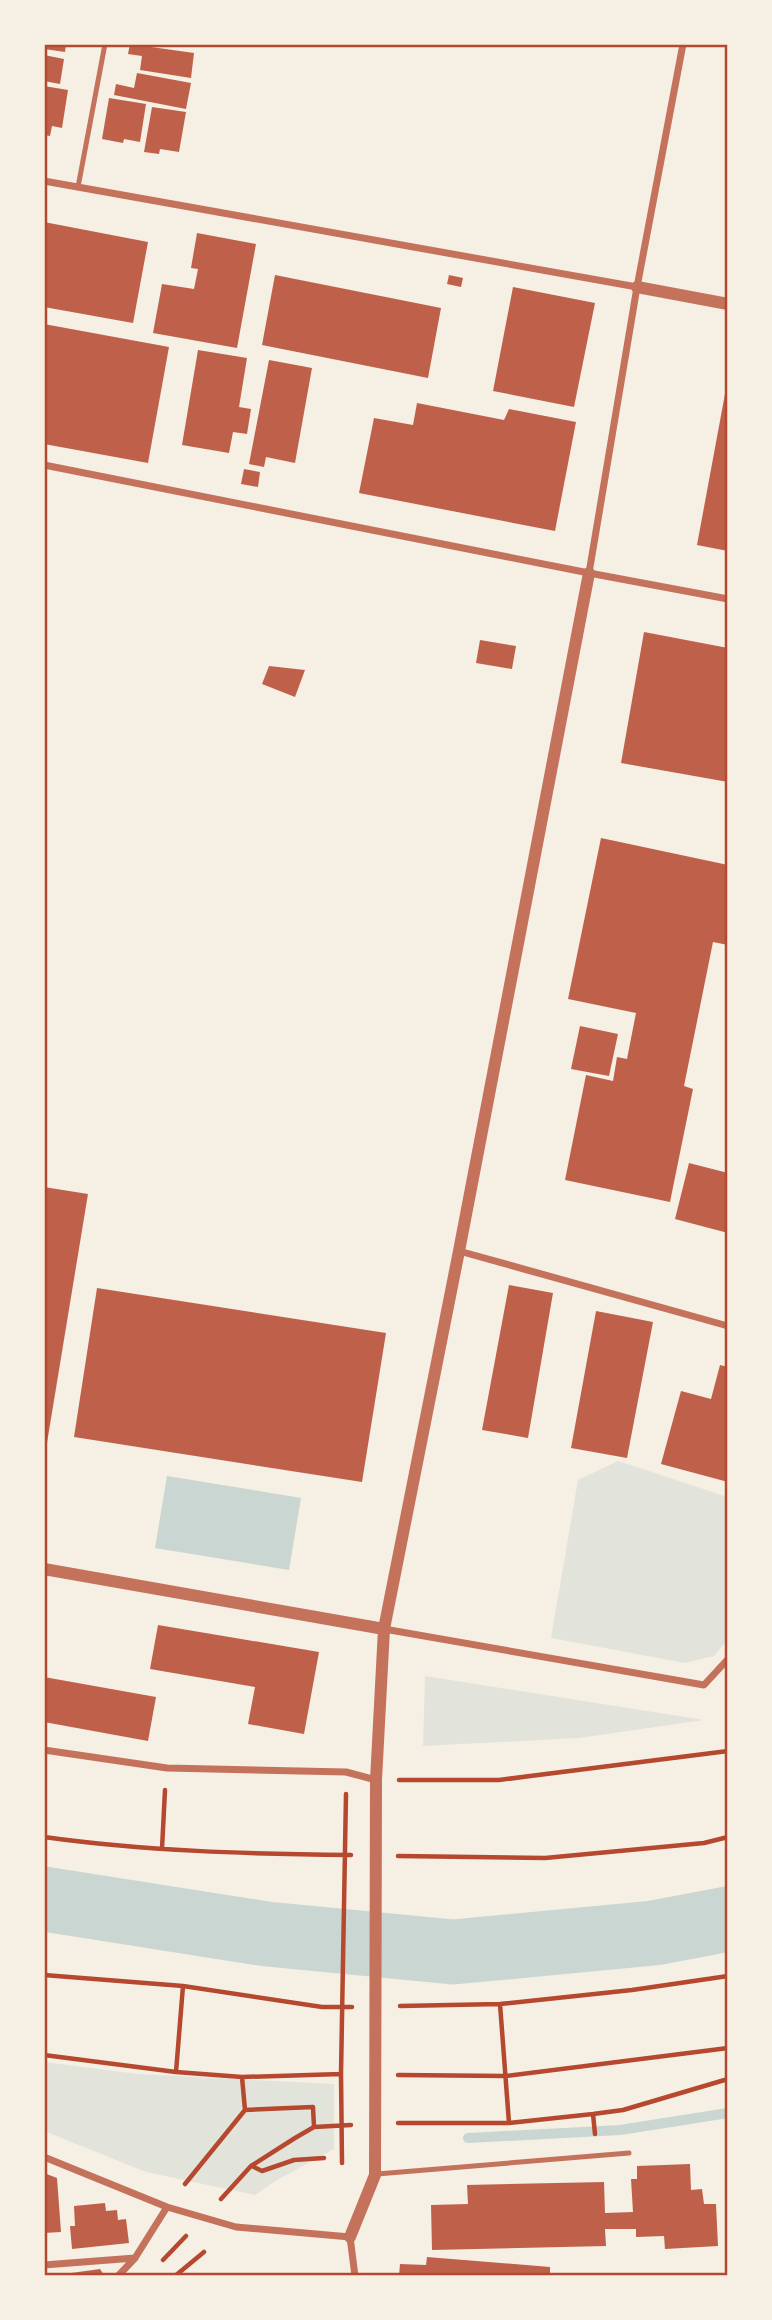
<svg xmlns="http://www.w3.org/2000/svg" width="772" height="2320" viewBox="0 0 772 2320" font-family="Raleway,sans-serif">
<style>
.green{fill:#e2e4dc}
.water{fill:#c9d6d2}
.lines{fill:none;stroke-linecap:round;stroke-linejoin:round}
.stream{stroke:#c9d6d2;stroke-width:10}
.river{stroke:#c9d6d2;stroke-width:65}
.building{fill:#bf614a}
.path{stroke:#b5482f;stroke-width:4.5}
.service{stroke:#c5725c;stroke-width:5}
.minor{stroke:#c5725c;stroke-width:7}
.tertiary{stroke:#c5725c;stroke-width:12}
.neatline{fill:none;stroke:#b5482f;stroke-width:2.5}
</style>
<rect width="100%" height="100%" fill="#f6efe4"/>
<path class="green" d="M618 1461 728 1497V1639L714 1656 685 1663 551 1638 578 1480Z
M425 1676 704 1720 579 1738 423 1746Z
M44 2062 138 2074 334 2084V2149L277 2180 255 2195 146 2172 44 2131Z"/>
<path class="water" d="M167 1476 301 1498 289 1570 155 1548Z"/>
<g class="lines">
<path class="stream" d="M468 2138 620 2130 728 2113"/>
<path class="river" d="M44 1899 267 1934 453 1952 654 1933 728 1919"/>
</g>
<path class="building" d="M44 44H66L65 52 44 49Z
M130 44 194 53 191 78 140 70 142 56 128 54Z
M44 55 64 59 60 84 44 81Z
M137 73 191 83 186 109 114 95 116 84 134 88Z
M44 86 68 90 62 128 52 126 50 136 44 135Z
M109 98 146 104 140 142 124 139 123 143 102 139Z
M152 107 186 112 179 152 160 149 159 154 144 152Z
M44 222 148 242 133 323 44 307Z
M197 233 256 244 237 348 153 333 162 284 194 289 198 269 191 268Z
M275 275 441 308 428 378 262 345Z
M449 275 463 278 461 287 447 284Z
M513 287 595 303 574 407 493 391Z
M44 324 169 347 148 463 44 444Z
M198 350 247 358 239 407 251 409 247 434 233 432 229 453 182 445Z
M269 360 312 368 295 463 266 457 264 467 249 464Z
M727 383H728V551L697 545Z
M417 403 504 420 509 409 576 422 555 531 359 493 374 418 413 425Z
M244 469 260 472 258 487 241 484Z
M644 632 728 648V782L621 763Z
M480 640 516 646 512 669 476 663Z
M269 666 305 670 295 697 262 684Z
M601 838 728 865V945L713 942 684 1086 693 1089 670 1202 565 1180 586 1075 613 1081 617 1057 627 1059 636 1013 568 999Z
M580 1026 618 1034 609 1076 571 1069Z
M689 1163 728 1173V1233L675 1219Z
M44 1187 88 1194 45 1455H44Z
M509 1285 553 1293 528 1438 482 1430Z
M97 1288 386 1333 362 1482 74 1437Z
M596 1311 653 1322 627 1458 571 1448Z
M720 1365 728 1367V1482L661 1464 681 1391 711 1399Z
M158 1625 319 1652 304 1734 248 1724 255 1687 150 1669Z
M44 1677 156 1697 148 1741 44 1722Z
M690 2164 691 2190 702 2189 704 2204H716L718 2246 665 2249 664 2236 636 2237V2229H605L606 2246 432 2250 431 2205 468 2204 467 2185 604 2182 605 2213 633 2212 631 2179H637V2166Z
M44 2173 57 2178 61 2232 44 2233Z
M105 2203 106 2211 117 2210 118 2220 126 2219 129 2243 72 2249 70 2226H75L74 2206Z
M427 2257 550 2267V2276H399L400 2264 426 2265Z
M100 2269 104 2275 102 2276H60L64 2274Z"/>
<g class="lines">
<path class="path" d="M399 1780H499L728 1751
M44 1837C145 1851 248 1854 351 1855
M162 1849 165 1790
M398 1856 545 1858 704 1843 728 1837
M44 1975 183 1986 322 2007H352
M500 2004 509 2123
M400 2006 500 2004 632 1990 728 1976
M44 2055 176 2072 242 2077 341 2074
M176 2072 183 1986
M398 2075 506 2076 728 2048
M242 2077 245 2110
M593 2114 595 2134
M398 2123H509L593 2114 623 2110 728 2079
M342 2163 341 2074 346 1794
M252 2166 262 2171 294 2160 324 2158
M185 2184 245 2110 313 2107 314 2127
M221 2199 251 2166 295 2138 314 2127 351 2125
M163 2260 186 2236
M175 2276 204 2252"/>
<path class="service" d="M78 187 105 44
M377 2174 629 2153"/>
<path class="minor" d="M44 181 637 287
M44 465 589 573 728 599
M589 573 637 287 683 44
M459 1251 728 1326
M384 1629 704 1685 728 1659
M44 1750 167 1768 346 1772 376 1780
M44 2157 167 2207 236 2227 350 2237 355 2276
M44 2265 135 2258
M118 2276 135 2258 167 2207"/>
<path class="tertiary" d="M637 287 728 304
M44 1569 384 1629
M350 2237 375 2175 376 1780 384 1629 459 1251 589 573"/>
</g>
<rect width="772" height="2320" fill="none" stroke="#f6efe4" stroke-width="91"/>
<rect x="46" y="46" width="680" height="2228" class="neatline"/>
</svg>
